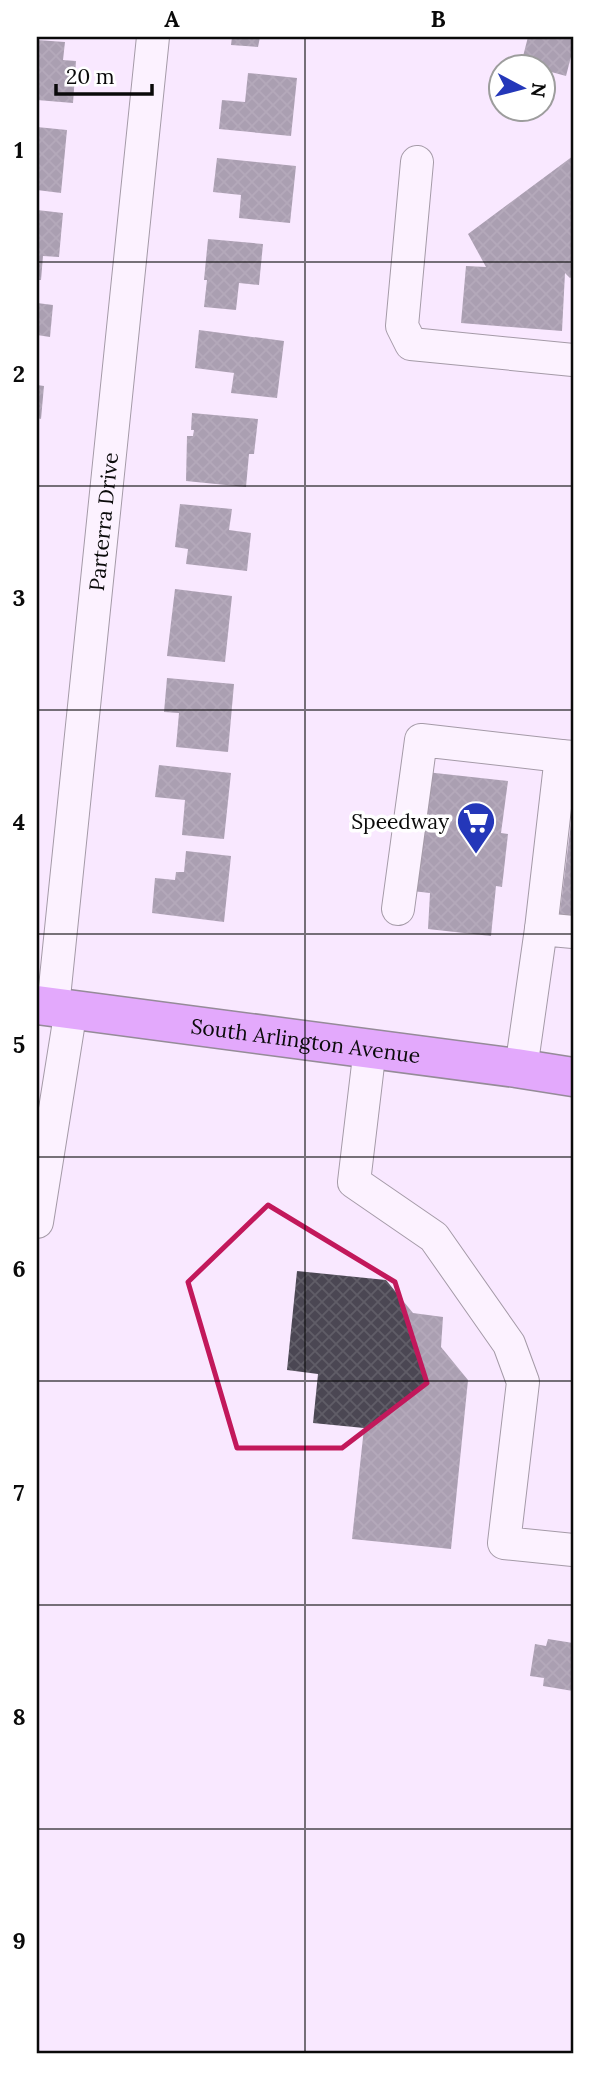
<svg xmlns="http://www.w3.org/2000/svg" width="610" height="2091" viewBox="0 0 610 2091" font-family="Lora,serif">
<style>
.building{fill:url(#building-cross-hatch)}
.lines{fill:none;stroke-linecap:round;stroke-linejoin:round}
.minor-casing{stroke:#3d3d3d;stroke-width:34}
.major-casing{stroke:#1b1b1b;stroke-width:41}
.minor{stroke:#fff;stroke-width:32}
.major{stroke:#c75ef9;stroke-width:38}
.marked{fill:none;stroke:#c2185b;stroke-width:5;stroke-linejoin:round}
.grid{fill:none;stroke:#0a0a0a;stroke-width:2;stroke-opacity:0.55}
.labels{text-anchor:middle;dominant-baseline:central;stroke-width:7;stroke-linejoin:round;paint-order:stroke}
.street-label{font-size:21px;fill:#0a0a0a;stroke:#fff}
.poi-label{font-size:21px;fill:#0a0a0a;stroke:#fff;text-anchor:end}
.neatline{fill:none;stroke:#0a0a0a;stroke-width:2.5}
.grid-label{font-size:23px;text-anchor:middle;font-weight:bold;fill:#0a0a0a}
</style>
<defs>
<pattern id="building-cross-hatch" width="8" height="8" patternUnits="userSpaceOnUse" patternTransform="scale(1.75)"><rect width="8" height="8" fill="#4b4753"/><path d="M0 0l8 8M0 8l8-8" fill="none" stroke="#605d67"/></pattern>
</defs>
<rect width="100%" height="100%" fill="#f9e8ff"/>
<path class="building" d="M232 37H260L258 47 231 45Z
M528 37H573V49L566 76 544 70V66L521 64Z
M37 40 65 42 63 60 76 61 73 103 37 100Z
M248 73 297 78 291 136 219 129 222 100 245 102Z
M37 127 67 130 61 193 37 190Z
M573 156V276L570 278 565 273 562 331 461 323 466 266 486 267 468 234Z
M217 158 296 166 290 223 239 218 241 195 213 192Z
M37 210 63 213 59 257 43 256 41 280H37Z
M208 239 263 244 259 285 239 283 236 310 204 307 207 280H204Z
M37 303 53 305 50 337 37 335Z
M199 330 284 341 277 398 231 393 234 373 195 368Z
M37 385 44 386 41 419 37 418Z
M192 413 258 419 254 454H249L246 487 186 481 187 436H193L194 430H191Z
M180 504 232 509 229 530 251 533 247 571 186 564 188 549 175 547Z
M175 589 232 596 225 662 167 656Z
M167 678 234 684 228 752 176 747 179 713 164 712Z
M159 765 231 773 224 839 182 835 185 800 155 797Z
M426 772 508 781 501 833 508 834 502 887 496 886 491 936 428 929 430 893 412 891Z
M572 815H573V922L559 920Z
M186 851 231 856 224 922 152 913 155 878 175 880 176 872H184Z
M297 1271 386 1280 413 1313 443 1317 441 1347 468 1380 451 1549 352 1539 364 1428 313 1423 318 1374 287 1370Z
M548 1639 573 1643V1691L543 1686 544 1678 530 1676 535 1644 546 1646Z"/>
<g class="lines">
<g class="minor-casing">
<g id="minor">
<path d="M417 162 402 326 411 344 573 360"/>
<path d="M398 909 421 740 561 756"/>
<path d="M541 929 561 756 573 757"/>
<path id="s1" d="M53 1007 153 37"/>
<path d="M370 1048 354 1182 434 1237 509 1344 523 1382 504 1543 573 1550"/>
<path d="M521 1069 541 929 573 932"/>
<path d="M37 1222 71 1009"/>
</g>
</g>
<g class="major-casing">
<g id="major">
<path id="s2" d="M37 1005 516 1068 573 1077"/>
</g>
</g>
<use href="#minor" class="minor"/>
<use href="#major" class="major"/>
</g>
<path d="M0 0H610V2091H0ZM268 1205 395 1282 427 1383 342 1448H237L188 1282Z" fill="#f9e8ff" fill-opacity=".55" fill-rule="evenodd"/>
<path class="marked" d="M268 1205 395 1282 427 1383 342 1448H237L188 1282Z"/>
<path class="grid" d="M305 37V2054M37 262H573M37 486H573M37 710H573M37 934H573M37 1157H573M37 1381H573M37 1605H573M37 1829H573"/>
<defs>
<g id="supermarket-pin" transform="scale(2.0125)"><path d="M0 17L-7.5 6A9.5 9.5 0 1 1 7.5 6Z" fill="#2437b9" stroke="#fff"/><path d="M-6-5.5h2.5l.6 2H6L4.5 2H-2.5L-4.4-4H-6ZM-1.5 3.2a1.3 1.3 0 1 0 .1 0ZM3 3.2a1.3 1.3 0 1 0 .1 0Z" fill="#fff"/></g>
</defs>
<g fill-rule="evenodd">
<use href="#supermarket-pin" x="476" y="821"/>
</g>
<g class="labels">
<g class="street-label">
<text stroke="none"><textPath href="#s1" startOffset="488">Parterra Drive</textPath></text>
<text stroke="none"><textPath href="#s2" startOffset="271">South Arlington Avenue</textPath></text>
</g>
<g class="poi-label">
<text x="449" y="821">Speedway</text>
</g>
</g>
<rect width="610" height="2091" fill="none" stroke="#ffffff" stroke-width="77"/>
<g transform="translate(522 88) rotate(97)"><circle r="33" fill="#ffffff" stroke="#9d9d9d" stroke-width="2"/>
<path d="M0-5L12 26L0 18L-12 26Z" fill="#2437b9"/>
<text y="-10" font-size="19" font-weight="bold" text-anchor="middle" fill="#0a0a0a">N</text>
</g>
<path d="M56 84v10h96v-10" fill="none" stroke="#0a0a0a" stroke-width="3.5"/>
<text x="66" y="84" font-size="21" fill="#0a0a0a" stroke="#ffffff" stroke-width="5" paint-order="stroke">20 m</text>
<rect x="38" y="38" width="534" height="2014" class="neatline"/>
<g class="grid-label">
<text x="172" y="27">A</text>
<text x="438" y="27">B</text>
<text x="19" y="158">1</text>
<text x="19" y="382">2</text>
<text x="19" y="606">3</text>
<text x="19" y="830">4</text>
<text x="19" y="1053">5</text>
<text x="19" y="1277">6</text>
<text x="19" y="1501">7</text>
<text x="19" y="1725">8</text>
<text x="19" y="1949">9</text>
</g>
</svg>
